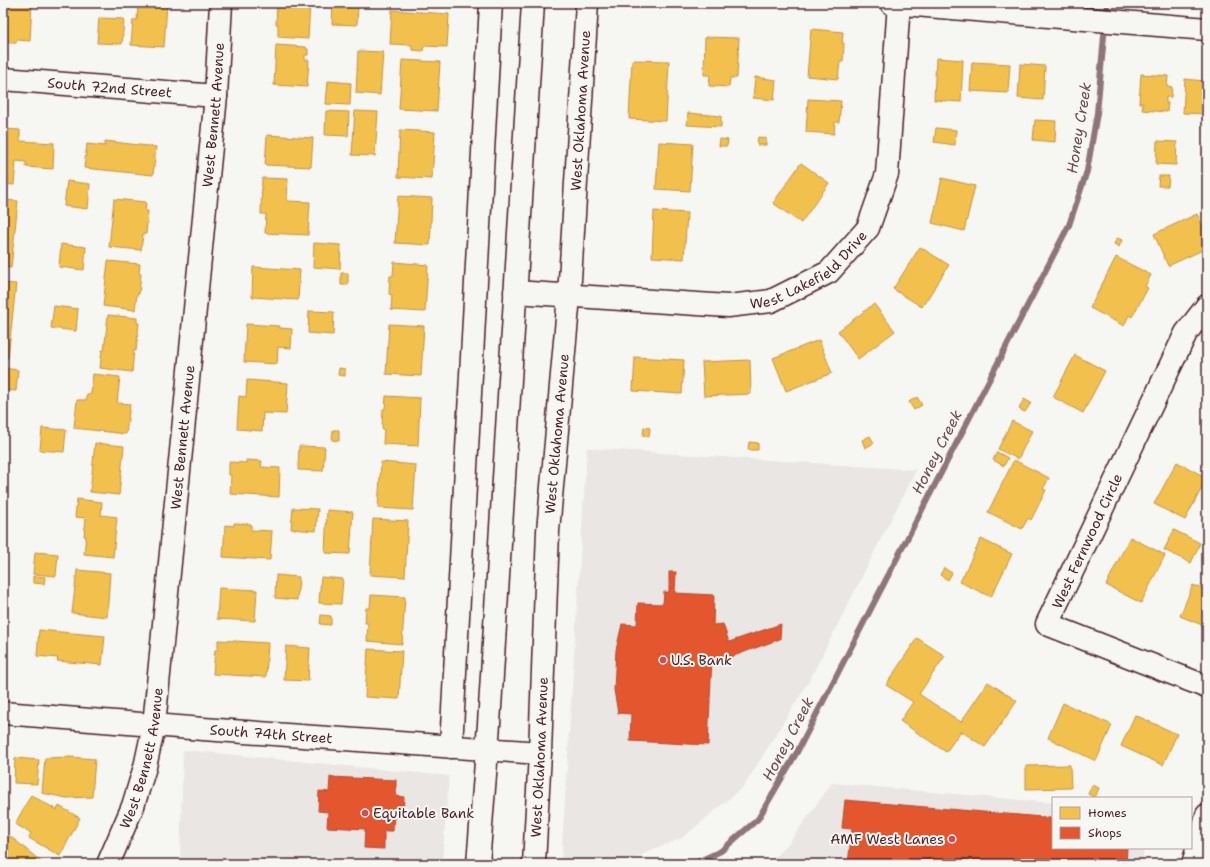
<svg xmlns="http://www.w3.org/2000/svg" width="1210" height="867" viewBox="0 0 1210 867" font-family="'Shantell Sans',sans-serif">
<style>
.built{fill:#e9e6e3}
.homes{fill:#f2c14e;stroke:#c09044}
.shops{fill:#e4572e;stroke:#b6462d}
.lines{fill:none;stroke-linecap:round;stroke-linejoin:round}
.stream{stroke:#8e747a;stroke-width:6}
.minor-casing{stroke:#4a1f2b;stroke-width:25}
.major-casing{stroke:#4a1f2b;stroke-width:25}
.minor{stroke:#f6f6f2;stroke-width:22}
.major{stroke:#f6f6f2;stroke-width:22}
.poi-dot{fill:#d1495b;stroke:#f6f6f2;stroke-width:1.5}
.labels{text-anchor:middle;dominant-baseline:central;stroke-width:4;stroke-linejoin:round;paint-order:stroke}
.street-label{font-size:14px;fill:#4a1f2b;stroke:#f6f6f2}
.poi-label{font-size:14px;fill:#4a1f2b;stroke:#f6f6f2;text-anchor:start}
.water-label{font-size:15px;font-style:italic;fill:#6c4a52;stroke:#f6f6f2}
</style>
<rect width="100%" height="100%" fill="#f6f6f2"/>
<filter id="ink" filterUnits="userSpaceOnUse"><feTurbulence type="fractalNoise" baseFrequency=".025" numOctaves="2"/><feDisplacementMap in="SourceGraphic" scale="8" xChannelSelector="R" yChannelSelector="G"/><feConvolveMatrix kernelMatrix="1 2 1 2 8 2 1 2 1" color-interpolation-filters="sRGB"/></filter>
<g filter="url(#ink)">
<path class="built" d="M587 448 916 470 810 679 744 786 682 838 629 860 561 864Z
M183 750 449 776 442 861 313 857 288 864H180Z
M832 783 1053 803V848H1144L1142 864H767L789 843Z"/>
<path class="homes" d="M3 3H32L30 41 17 40 16 43H8V39H3Z
M138 3 167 4 164 47 131 45 133 20H137Z
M280 3H310L308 39 278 37V24H276L277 5H279Z
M333 3H358L357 25 332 24Z
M392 10 449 14 447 47 424 46 423 51 412 50V45L390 44Z
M99 18 124 19 122 44 97 43Z
M811 29 843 32 842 43H844L843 62H840L838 79 807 76Z
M705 37 739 38 737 78H730L729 87 709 86 710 75H704Z
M276 45 306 47V49H308V55H305V60H309L307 87 274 85Z
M358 51 383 52 380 95 356 93Z
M936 58 963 60 961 102 934 100Z
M402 60 440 62 437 111 399 109Z
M632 60 669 61 666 121 629 119Z
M972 62 1010 64 1008 93 970 91Z
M1020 64 1045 66 1043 100 1018 98Z
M1141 74 1168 76 1167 86 1172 87 1171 97H1166V103H1168L1167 112 1142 110 1143 103H1139Z
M755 77 776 80 774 100 753 98Z
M1185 79 1204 81V83H1207V114L1183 113Z
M328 81 351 83 350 105 326 104Z
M808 99 841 101 839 122H835L834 134 806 132Z
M326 111 349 112 348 136 325 135Z
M355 111 378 112 375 156 352 155Z
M688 113 721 116V127L687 125Z
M1035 120 1056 121 1055 142 1033 140Z
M936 128 956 130 955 145 934 142Z
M3 129 20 130V141L54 143 53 169 26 167V162L16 161 14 185 3 184Z
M400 130 435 132 432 179 398 177Z
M267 135 313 138 311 167 265 165Z
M758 137 766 138V145H757Z
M720 139 728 140 727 146H719Z
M105 141 156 147 153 175 84 168 87 144 105 146Z
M1157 141 1177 142 1176 165 1156 164Z
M659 142 693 144 690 191 656 189Z
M1205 143H1207V165H1204Z
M801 163 829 183 801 223 773 203Z
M1159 176H1169L1168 186H1158Z
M262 178 288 179 287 201 310 202 308 235 265 233 266 214H261Z
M942 178 975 186 964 231 932 223Z
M67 181 90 184 88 209 64 206Z
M398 196 432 198 430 245 395 243Z
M114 199 146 202 145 211H148L146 234H143L141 250 109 247Z
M3 200 18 201 11 268 3 267Z
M654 211 687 213 684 259 652 257Z
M1197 214 1207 236V248L1168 266 1154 234Z
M1117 238 1122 240 1119 247 1114 244Z
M314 243 341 245 340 269 313 267Z
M61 244 86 247 84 270 59 267Z
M920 247 949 265 922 307 893 289Z
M1116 257 1151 275 1145 286 1148 288 1132 317 1129 315 1124 326 1090 308Z
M108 261 140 264 139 273 141 274 139 294H137L135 310 103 306Z
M394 262 428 265 425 312 391 310 392 295 389 294 390 276H393Z
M253 267 300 270 298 300 252 297Z
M341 273H348V285H341Z
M3 283 16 284 8 358H3Z
M874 304 895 331 858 359 838 331Z
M54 306 78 309 76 331 51 328Z
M309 311 334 312 333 335 308 333Z
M108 315 137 318V323H139L136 351 134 350 132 372 100 368 102 350 104 351Z
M246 324 280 326 279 328 292 329 291 348 278 347 277 364 244 362Z
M389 324 424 326 421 376 386 374Z
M819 340 832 373 786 391 773 358Z
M1075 355 1105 371 1083 413 1053 397Z
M635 357 684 360 682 394 633 391Z
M750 360 751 394 704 396 702 362Z
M3 368 18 370 16 391 3 390Z
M339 368 345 369V376L338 375Z
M93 374 120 377 117 403 130 404 126 434 74 428 77 400H86L87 394H91Z
M247 380 288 383 286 414 263 413 262 431 237 429 239 396 246 397Z
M386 396 420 398 418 446 383 444 384 429H382L383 409H385Z
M917 397 922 405 914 410 909 402Z
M1024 399 1031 403 1025 412 1019 409Z
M1012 421 1032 431 1018 459 998 449Z
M644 427 650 428 649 437 643 436Z
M42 428 66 430 64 452 40 450Z
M333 430H339V441L332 440Z
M870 436 874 443 865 448 862 440Z
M749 442 758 443V450H748Z
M95 443 124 446 119 495 90 492Z
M299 446 325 447 323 471 298 470Z
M997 452 1008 458 1004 466 993 460Z
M246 460 262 461 261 467 280 468 279 497 230 494 231 475H229V462L246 463Z
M1014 460 1049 478 1043 489 1046 490 1031 520 1028 518 1022 529 988 512Z
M381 462 416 465 413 510 378 508Z
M1177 462 1207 478 1185 520 1154 504Z
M77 499 102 502 101 515 117 517 113 557 84 554 86 536H84L86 518 75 517Z
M293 508 318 509 316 531 291 529Z
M327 510 353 512 350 554 325 553Z
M373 519 408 521 405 577 370 575Z
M234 523 251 524V530L272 531 270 560 223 557 225 525 234 526Z
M1174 530 1200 543 1191 563 1164 550Z
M1130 537 1165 555 1141 603 1106 585Z
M981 539 1012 554 991 597 960 582Z
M35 552 58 554 56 576 33 574Z
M944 568 952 573 948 580 940 575Z
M77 570 110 573 107 617 72 613Z
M276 575 299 577 297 600 275 598Z
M33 576 45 577 44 584 33 583Z
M321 577 343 579 341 604 319 603Z
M1193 585 1207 590V627L1180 616Z
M219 588 257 590 255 621 217 619Z
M371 595 405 597 402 644 367 641 368 623H365L366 608H370Z
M321 615 331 616V625L320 624Z
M39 630 105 636 102 665 57 661 58 658 37 656Z
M917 638 945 656 919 694 961 722 988 682 1017 701 985 747 961 731 946 752 900 721 913 702 886 685Z
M218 640 268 643 266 677 213 674 215 650H218Z
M286 646 310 648 308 681 284 680Z
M368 649 402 651 399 699 365 697Z
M1063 703 1112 725 1096 761 1048 738Z
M1135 715 1177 734 1163 765 1121 746Z
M70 757 95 759 92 797 67 798 42 793 45 758Z
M15 758 39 760 37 784 14 783Z
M1070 765 1071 788 1026 789V766Z
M1092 785 1099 788 1095 798 1088 794Z
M31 795 57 810 59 806 80 818 60 856 29 838 31 833 15 824Z
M10 836 44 864H3V845Z"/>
<path class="shops" d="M669 572H676L675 593 714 595 713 625 723 624 729 642 781 624 780 639 720 661 712 657 708 745 630 741 631 714 618 713 614 690 616 650 622 624 637 625 638 603 663 604 664 592H669Z
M330 777 396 780V796L404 797 403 815H394L393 831H384V849L364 848 365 829 327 827 328 812 318 811 319 791 329 792Z
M845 800 1053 818V848H1127L1126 864H848L852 829 842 828Z"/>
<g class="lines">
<path class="stream" d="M693 864 721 851 758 819 797 752 1069 225 1087 171 1097 113 1107 3"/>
<g class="minor-casing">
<g id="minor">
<path d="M891 3 1207 29"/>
<path id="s1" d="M3 79 216 96"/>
<path id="s2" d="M515 292 728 306 771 301 829 272 868 228 887 174 899 3"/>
<path d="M1207 306 1186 333 1047 624 1207 687"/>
<path id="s3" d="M3 713 203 729 540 753"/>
<path d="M451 747 491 3"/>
<path id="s4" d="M108 864 133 806 145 767 154 725 216 96 221 3"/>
<path d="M1193 864 1207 815"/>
</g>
</g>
<g class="major-casing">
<g id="major">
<path d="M478 864 489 724 533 3"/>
<path id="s5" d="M534 864 540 753 548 531 569 296 587 3"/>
</g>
</g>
<use href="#minor" class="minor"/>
<use href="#major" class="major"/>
</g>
</g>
<g class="poi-dot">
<circle cx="663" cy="660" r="4"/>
<circle cx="365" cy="813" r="4"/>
<circle cx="952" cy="839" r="4"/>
</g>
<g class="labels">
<g class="street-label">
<text stroke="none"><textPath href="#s1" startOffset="107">South 72nd Street</textPath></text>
<text stroke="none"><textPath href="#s5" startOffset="755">West Oklahoma Avenue</textPath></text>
<text stroke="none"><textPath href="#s4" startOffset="760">West Bennett Avenue</textPath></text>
<text stroke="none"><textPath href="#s2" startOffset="305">West Lakefield Drive</textPath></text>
<text stroke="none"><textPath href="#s5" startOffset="431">West Oklahoma Avenue</textPath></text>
<text stroke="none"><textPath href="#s4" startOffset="436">West Bennett Avenue</textPath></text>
<text transform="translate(1087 541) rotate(-65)">West Fernwood Circle</text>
<text stroke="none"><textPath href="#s3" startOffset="269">South 74th Street</textPath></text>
<text stroke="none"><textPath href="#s4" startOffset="112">West Bennett Avenue</textPath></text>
<text stroke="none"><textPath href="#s5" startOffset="107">West Oklahoma Avenue</textPath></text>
</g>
<g class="poi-label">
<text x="671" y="660">U.S. Bank</text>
<text x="373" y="813">Equitable Bank</text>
<text x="944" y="839" text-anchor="end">AMF West Lanes</text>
</g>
<g class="water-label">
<text transform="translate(1079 128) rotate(-81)">Honey Creek</text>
<text transform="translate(937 452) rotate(-63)">Honey Creek</text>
<text transform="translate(788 739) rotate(-62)">Honey Creek</text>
</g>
</g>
<rect width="1210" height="867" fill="none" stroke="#f6f6f2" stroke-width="16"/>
<rect x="8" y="8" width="1194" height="851" fill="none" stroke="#4a1f2b" stroke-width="1.5" filter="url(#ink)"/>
<rect x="1052" y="797" width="140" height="52" fill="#f6f6f2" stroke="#b1a0a2"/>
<rect x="1060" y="807" width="20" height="12" fill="#f2c14e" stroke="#b1a0a2"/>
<text x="1088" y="817" font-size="12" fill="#4a1f2b">Homes</text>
<rect x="1060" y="827" width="20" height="12" fill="#e4572e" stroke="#b1a0a2"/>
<text x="1088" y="837" font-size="12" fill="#4a1f2b">Shops</text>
</svg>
